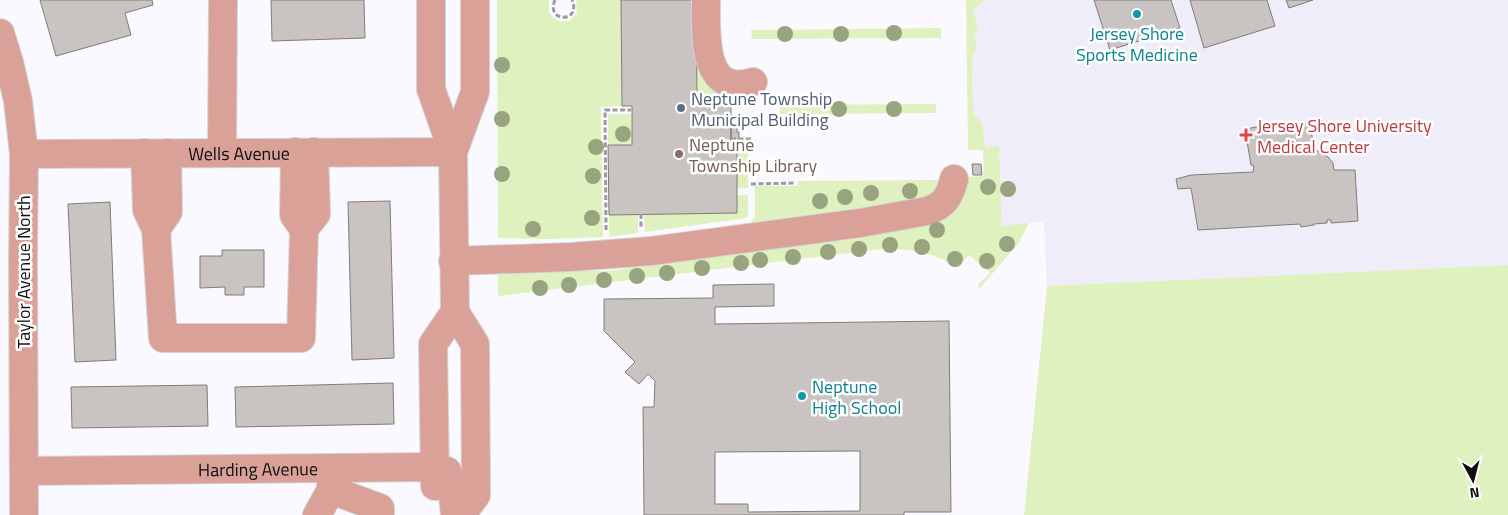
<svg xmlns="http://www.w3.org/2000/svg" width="1508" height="515" viewBox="0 0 1508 515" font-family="'Titillium Web',sans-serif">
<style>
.built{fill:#efedfa}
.green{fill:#def1bf}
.building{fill:#c9c4c2;stroke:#817c7a;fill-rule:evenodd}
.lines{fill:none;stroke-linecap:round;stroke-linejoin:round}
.minor-casing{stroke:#d4d3d9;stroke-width:30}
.path{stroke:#9c9b9f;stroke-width:3;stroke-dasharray:5 2.5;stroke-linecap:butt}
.minor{stroke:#d9a197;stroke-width:28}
.tree{fill:#98a37f}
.culture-dot{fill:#0f9aa8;stroke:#fff;stroke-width:2}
.service-dot{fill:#5c6f8a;stroke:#fff;stroke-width:2}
.health-dot{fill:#e0444e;stroke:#fff;stroke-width:2}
.education-dot{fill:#8d6e63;stroke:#fff;stroke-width:2}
.labels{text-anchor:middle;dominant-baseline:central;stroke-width:5;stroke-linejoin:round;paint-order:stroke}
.culture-label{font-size:18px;fill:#0d838f;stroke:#fff}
.service-label{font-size:18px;fill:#4e5e75;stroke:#fff;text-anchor:start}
.health-label{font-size:18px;fill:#be3a42;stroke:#fff;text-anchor:start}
.education-label{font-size:18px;fill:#785e54;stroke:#fff;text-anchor:start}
.street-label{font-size:18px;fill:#0e0e10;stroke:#fff}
</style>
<rect width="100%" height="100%" fill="#faf9ff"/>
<path class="built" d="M971 0H1508V265L1047 286 1044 221 1002 227 999 147 986 148 982 123 973 113Z"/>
<path class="green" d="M497 0H549V13L558 21H569L577 13 576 0H621L622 106 601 107 603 237 549 239 498 238Z
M966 0H984L973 11 977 25 978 33 974 36 977 47 972 56 973 113 982 123 986 148 999 146 1002 226 1029 223 1018 244 980 288 978 285 990 273 969 255 958 267C931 252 912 249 882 249L498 296V275L513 271H608L916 228C948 224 965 210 968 177L984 176 983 150H968Z
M941 28V38L752 39 751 30Z
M696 63C703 81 713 92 731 99L697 100Z
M936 104V113L780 114V105Z
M608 114H631L632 145H608Z
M737 146 744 147 748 152V188H737Z
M940 180 935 192 918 201 750 224 755 217V186H797L798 181Z
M737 195H748V215L746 218 645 232 644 214 737 213Z
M638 214V233L609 237V215Z
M1508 265V515H1024L1047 286Z"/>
<path class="building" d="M40 0H152L153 5 125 13 131 35 56 56Z
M271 0H364L365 38 272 41Z
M621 0H696L697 100 731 99V146H737V213L609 215 608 145H632V106H622Z
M1094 0H1171L1180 28 1110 50Z
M1190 0H1267L1275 26 1204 48Z
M1286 0H1313L1289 8Z
M1283 122 1284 127 1310 123 1314 149 1328 157 1333 163 1334 170H1355L1358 221 1331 223V220H1327V223L1314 224V225L1301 227 1300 224 1198 230 1191 188 1178 189 1176 179 1191 175 1253 172 1254 166 1251 165 1245 129Z
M737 125V132H739V146H731V126Z
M972 164H981L982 175H973Z
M390 201 394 358 352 360 348 202Z
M110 202 116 360 75 362 68 204Z
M222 250H264V287H244V295H225V287L200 288V256H222Z
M774 284V306L715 307V324L949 321 951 512H904V515H644L643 407H654L655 381 648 374 639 384 625 372 635 362 604 331V299L713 298V285ZM860 451V511L748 512V504H715V452Z
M393 383 394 424 236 427 235 387Z
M207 385 208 426 72 428 71 387Z"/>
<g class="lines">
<g class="minor-casing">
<g id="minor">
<path d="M431 0V89L453 152 455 312 475 344 476 495 461 515"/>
<path d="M706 0C706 32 701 98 753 82"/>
<path d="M0 33 9 62 18 101 24 154 23 260 24 515"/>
<path d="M295 152 294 215 304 229"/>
<path d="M453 152 475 92V0"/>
<path d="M145 153 147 210 156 229 163 338H301L304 229 316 214 314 152"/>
<path d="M222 153 223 0"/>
<path id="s1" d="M24 154 453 152"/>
<path d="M156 229 168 212 167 153"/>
<path d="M453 261 571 257 651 251 860 223 927 211C944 206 950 196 954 179"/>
<path id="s2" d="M24 471 434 467 447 471 452 485 455 515"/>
<path d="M435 486 433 344 455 312"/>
<path d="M331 490 380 508V515"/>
<path d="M317 515 331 490V473"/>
</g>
</g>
<path class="path" d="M555 0C545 23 582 23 572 0
M731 139H751
M751 184 796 183
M641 214V228
M606 230 605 110H631"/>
<use href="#minor" class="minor"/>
</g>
<g class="tree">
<circle cx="894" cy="33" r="8"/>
<circle cx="785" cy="34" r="8"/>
<circle cx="841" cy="34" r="8"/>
<circle cx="502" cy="65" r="8"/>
<circle cx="839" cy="109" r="8"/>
<circle cx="894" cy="109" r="8"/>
<circle cx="502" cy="119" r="8"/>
<circle cx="623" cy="134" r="8"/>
<circle cx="596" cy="147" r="8"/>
<circle cx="502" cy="174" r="8"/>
<circle cx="593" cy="176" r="8"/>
<circle cx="988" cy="187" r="8"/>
<circle cx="1008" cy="189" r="8"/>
<circle cx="910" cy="191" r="8"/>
<circle cx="871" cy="193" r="8"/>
<circle cx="845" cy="197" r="8"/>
<circle cx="820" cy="201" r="8"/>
<circle cx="592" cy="218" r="8"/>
<circle cx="533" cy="229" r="8"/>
<circle cx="937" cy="230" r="8"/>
<circle cx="1007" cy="244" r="8"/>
<circle cx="890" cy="245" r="8"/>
<circle cx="922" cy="247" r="8"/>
<circle cx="859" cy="249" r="8"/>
<circle cx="828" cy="252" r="8"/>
<circle cx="793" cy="257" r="8"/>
<circle cx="955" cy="259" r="8"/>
<circle cx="760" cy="260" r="8"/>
<circle cx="987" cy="261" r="8"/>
<circle cx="741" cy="263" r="8"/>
<circle cx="702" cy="268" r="8"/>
<circle cx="667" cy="273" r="8"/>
<circle cx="637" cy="276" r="8"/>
<circle cx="604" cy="280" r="8"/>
<circle cx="569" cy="285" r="8"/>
<circle cx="540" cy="288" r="8"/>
</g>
<g class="culture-dot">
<circle cx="1137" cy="14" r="5"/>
<circle cx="802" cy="396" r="5"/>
</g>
<circle class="service-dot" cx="681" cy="108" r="5"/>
<path class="health-dot" d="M1243.5 127.5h5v5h5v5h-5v5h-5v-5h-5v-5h5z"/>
<circle class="education-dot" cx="679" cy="154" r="5"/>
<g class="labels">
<g class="culture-label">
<text x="1137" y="33">Jersey Shore<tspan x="1137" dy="21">Sports Medicine</tspan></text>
<text x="812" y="386" text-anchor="start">Neptune<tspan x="812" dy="21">High School</tspan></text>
</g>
<g class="service-label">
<text x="691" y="98">Neptune Township<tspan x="691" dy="21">Municipal Building</tspan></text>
</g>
<g class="health-label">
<text x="1257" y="125">Jersey Shore University<tspan x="1257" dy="21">Medical Center</tspan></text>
</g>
<g class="education-label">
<text x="689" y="144">Neptune<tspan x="689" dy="21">Township Library</tspan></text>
</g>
<g class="street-label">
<text stroke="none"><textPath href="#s1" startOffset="215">Wells Avenue</textPath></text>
<text transform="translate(23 272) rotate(-90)">Taylor Avenue North</text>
<text stroke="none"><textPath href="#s2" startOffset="234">Harding Avenue</textPath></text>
</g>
</g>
<g transform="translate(1473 480) rotate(173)" stroke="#ffffff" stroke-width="4" paint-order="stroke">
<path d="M0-4L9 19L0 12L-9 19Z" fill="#0e0e10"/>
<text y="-8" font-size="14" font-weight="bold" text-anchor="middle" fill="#0e0e10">N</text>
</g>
</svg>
